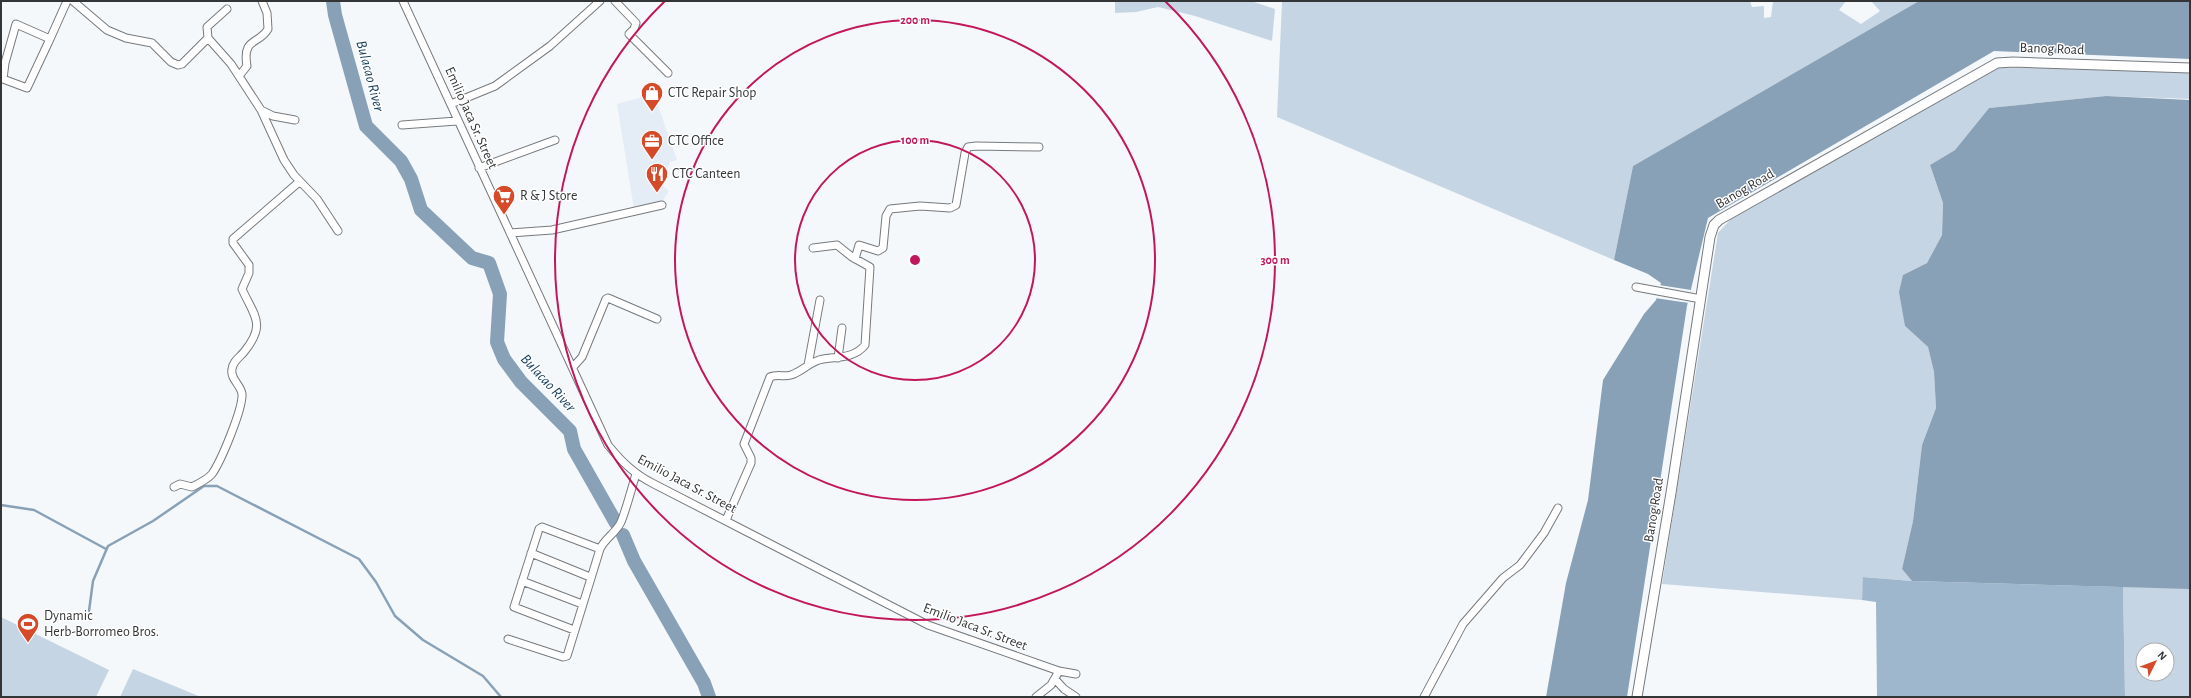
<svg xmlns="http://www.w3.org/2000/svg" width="2191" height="698" viewBox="0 0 2191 698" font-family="'Alegreya Sans',sans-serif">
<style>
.built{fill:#e4edf6}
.green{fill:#c6d5e3;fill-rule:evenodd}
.forest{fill:#9fb7cc}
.water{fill:#89a1b6}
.pier{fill:#f4f8fb}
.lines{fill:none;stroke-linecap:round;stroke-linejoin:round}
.stream{stroke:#89a1b6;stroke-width:2.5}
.river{stroke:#89a1b6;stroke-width:14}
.minor-casing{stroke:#777a7d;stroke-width:9}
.tertiary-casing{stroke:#777a7d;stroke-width:11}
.minor{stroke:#fff;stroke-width:7}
.tertiary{stroke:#fff;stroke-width:9}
.ring{fill:none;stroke:#c2185b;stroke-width:2}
.labels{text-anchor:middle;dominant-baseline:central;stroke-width:3;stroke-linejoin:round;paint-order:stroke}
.street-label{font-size:14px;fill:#333536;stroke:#fff}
.poi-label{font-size:14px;fill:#333536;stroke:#fff;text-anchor:start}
.water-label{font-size:15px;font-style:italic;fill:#123c5a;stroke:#fff}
.centre{fill:#c2185b;stroke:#fff;stroke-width:2}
.ring-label{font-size:12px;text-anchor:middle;font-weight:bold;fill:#c2185b;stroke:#fff;stroke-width:3;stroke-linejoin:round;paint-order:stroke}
</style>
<rect width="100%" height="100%" fill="#f4f8fb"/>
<path class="built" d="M654 94 677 160 670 162 669 166 644 170 669 191 661 203 634 209 617 104Z"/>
<path class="green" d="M1115 1H1251L1275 9 1272 41 1195 16 1158 7 1136 12 1115 13Z
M1282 1H1750L1752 7 1764 6V18L1771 17 1773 1H1846L1839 10 1861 24 1880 11 1871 1H1919L1633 166 1614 260 1277 117Z
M1999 67 2190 72V99L2106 96 1989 108 1955 150 1930 165 1943 203 1942 235 1927 263 1903 275 1905 326 1928 347 1934 372 1936 408 1922 445 1913 521 1902 569 1912 581 1864 577 1862 600 1662 584 1718 233 1731 219Z
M2123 587 2190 588V697H2125ZM2143 650H2167V674H2143Z
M1 617 109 670 96 697H1Z
M133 669 201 697H120Z"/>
<path class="forest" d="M1863 577 1912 581 2123 587 2125 697H1877L1876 602 1862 600Z"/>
<path class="water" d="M1919 1H2190V59L1994 51 1708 218 1687 306 1627 697H1546L1566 583 1588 500 1603 380 1644 314 1656 300 1661 283 1648 274 1614 260 1633 166Z
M2106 96 2190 100V589L1912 581 1902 569 1913 521 1922 445 1936 408 1934 372 1928 347 1905 326 1899 292 1903 275 1927 263 1942 235 1943 203 1930 165 1955 150 1989 108Z"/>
<path class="pier" d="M1659 285 1691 290 1689 303 1655 298Z"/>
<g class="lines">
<path class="stream" d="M1 505 34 510 106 549
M89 611 93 581 108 546 153 521 204 486H217L359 559 376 582 395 616 423 640 483 676 501 697"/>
<path class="river" d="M333 1 335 15 366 126 401 161 411 179 421 210 472 258 489 263 500 294 497 342 504 359 521 382 570 431 574 449 616 523
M623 535 634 561 704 683 709 697"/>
<g class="minor-casing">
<path id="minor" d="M73 1 107 30 126 38 152 43 171 62 178 65 182 64 208 38 207 27 227 9
M403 1 608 445C622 462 634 474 654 484L928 625 1059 671 1076 674
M615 1 636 23 634 29 629 34 668 73
M16 24 50 39 27 88 3 79 5 63Z
M208 38 231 64 261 110 284 160 294 175 317 199 338 231
M50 39 67 1
M239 76 247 66C242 37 259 45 268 29L267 13 262 1
M451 104 495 86 550 46 600 1
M261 110 273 116 295 120
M402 125 457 121
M479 168 555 140
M510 233 552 230 662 205
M855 259 859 245 878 251 883 248 886 216 890 209 920 206 950 208 956 205 965 153 968 147 976 146 1039 147
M1636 287 1701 299
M838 358 842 328
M808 365 820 300
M573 367 582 357 606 299 608 298 657 319
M174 487 180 484 192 487C198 484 208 479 212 474 221 461 243 409 242 394 241 385 230 379 232 369 233 361 239 358 244 352 267 324 254 316 242 289L249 273V265L233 243V239L299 182
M726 520 751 463V458L744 444 770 377C777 374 784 377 791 375 801 372 809 363 819 360 834 356 853 360 865 345L870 267 852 257 837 245 813 248
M531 553 590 577
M522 581 582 604
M574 630 514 607 539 529 542 527 600 549
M508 639 563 657 567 656 600 549C605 538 616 533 621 522 627 507 631 490 636 474
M1055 679 1064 689 1076 697
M1036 697 1051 685 1059 671
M1424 697 1463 624 1503 578 1520 565 1544 533 1558 508"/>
</g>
<g class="tertiary-casing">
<path id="tertiary" d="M1637 697 1671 493 1710 237 1714 225 1719 220 1997 63 2013 62 2190 68"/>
</g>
<use href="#minor" class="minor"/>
<use href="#tertiary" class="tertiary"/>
</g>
<g class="ring">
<circle cx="915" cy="260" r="120"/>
<circle cx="915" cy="260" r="240"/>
<path d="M1165 1A360 360 0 1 1 665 1"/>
</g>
<defs>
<g id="shop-pin" transform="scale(1.15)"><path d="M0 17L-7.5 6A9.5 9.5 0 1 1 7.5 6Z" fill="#d54b29" stroke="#fff"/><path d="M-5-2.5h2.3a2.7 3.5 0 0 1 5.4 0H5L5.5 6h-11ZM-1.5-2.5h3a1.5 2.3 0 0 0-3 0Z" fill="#fff"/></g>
<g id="office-pin" transform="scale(1.15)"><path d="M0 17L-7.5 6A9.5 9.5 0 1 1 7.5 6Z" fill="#d54b29" stroke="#fff"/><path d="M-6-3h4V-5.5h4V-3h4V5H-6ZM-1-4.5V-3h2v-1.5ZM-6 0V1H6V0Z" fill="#fff"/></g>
<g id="restaurant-pin" transform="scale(1.15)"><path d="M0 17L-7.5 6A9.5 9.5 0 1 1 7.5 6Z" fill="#d54b29" stroke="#fff"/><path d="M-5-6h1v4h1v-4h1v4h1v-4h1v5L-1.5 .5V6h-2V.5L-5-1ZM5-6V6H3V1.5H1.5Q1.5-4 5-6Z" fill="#fff"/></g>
<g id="supermarket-pin" transform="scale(1.15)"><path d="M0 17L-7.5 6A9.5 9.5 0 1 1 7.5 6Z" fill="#d54b29" stroke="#fff"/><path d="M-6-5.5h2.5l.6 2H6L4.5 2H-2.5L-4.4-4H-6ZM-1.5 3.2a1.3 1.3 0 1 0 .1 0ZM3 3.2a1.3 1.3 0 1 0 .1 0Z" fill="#fff"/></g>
<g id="stadium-pin" transform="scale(1.15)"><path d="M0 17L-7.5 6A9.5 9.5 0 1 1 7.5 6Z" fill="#d54b29" stroke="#fff"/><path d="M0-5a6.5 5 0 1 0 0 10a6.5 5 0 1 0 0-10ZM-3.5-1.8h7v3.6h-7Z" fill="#fff"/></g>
</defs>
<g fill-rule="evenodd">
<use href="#shop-pin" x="652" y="93"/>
<use href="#office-pin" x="652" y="141"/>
<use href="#restaurant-pin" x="657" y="174"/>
<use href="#supermarket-pin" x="504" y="196"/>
<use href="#stadium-pin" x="28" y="624"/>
</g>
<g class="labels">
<g class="street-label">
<text transform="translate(2052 49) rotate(2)">Banog Road</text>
<text transform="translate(471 118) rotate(66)">Emilio Jaca Sr. Street</text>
<text transform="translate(1745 189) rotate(-30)">Banog Road</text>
<text transform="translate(687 484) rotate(28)">Emilio Jaca Sr. Street</text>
<text transform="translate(1654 510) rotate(-81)">Banog Road</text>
<text transform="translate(975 627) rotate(21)">Emilio Jaca Sr. Street</text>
</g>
<g class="poi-label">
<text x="668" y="93">CTC Repair Shop</text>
<text x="668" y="141">CTC Office</text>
<text x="672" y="174">CTC Canteen</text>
<text x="520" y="196">R &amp; J Store</text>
<text x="44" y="616">Dynamic<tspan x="44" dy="16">Herb-Borromeo Bros.</tspan></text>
</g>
<g class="water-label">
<text transform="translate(370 76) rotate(75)">Bulacao River</text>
<text transform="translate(548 383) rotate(47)">Bulacao River</text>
</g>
</g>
<circle cx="915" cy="260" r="6" class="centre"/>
<g class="ring-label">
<text x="915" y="24">200 m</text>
<text x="915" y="144">100 m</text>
<text x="1275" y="264">300 m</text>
</g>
<rect width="2191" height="698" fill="none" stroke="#333536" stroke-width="4"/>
<g transform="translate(2155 662) rotate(48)"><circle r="19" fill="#ffffff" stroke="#adaeaf"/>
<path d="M0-3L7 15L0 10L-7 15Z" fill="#d54b29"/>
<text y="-6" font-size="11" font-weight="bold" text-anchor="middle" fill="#333536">N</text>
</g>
</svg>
